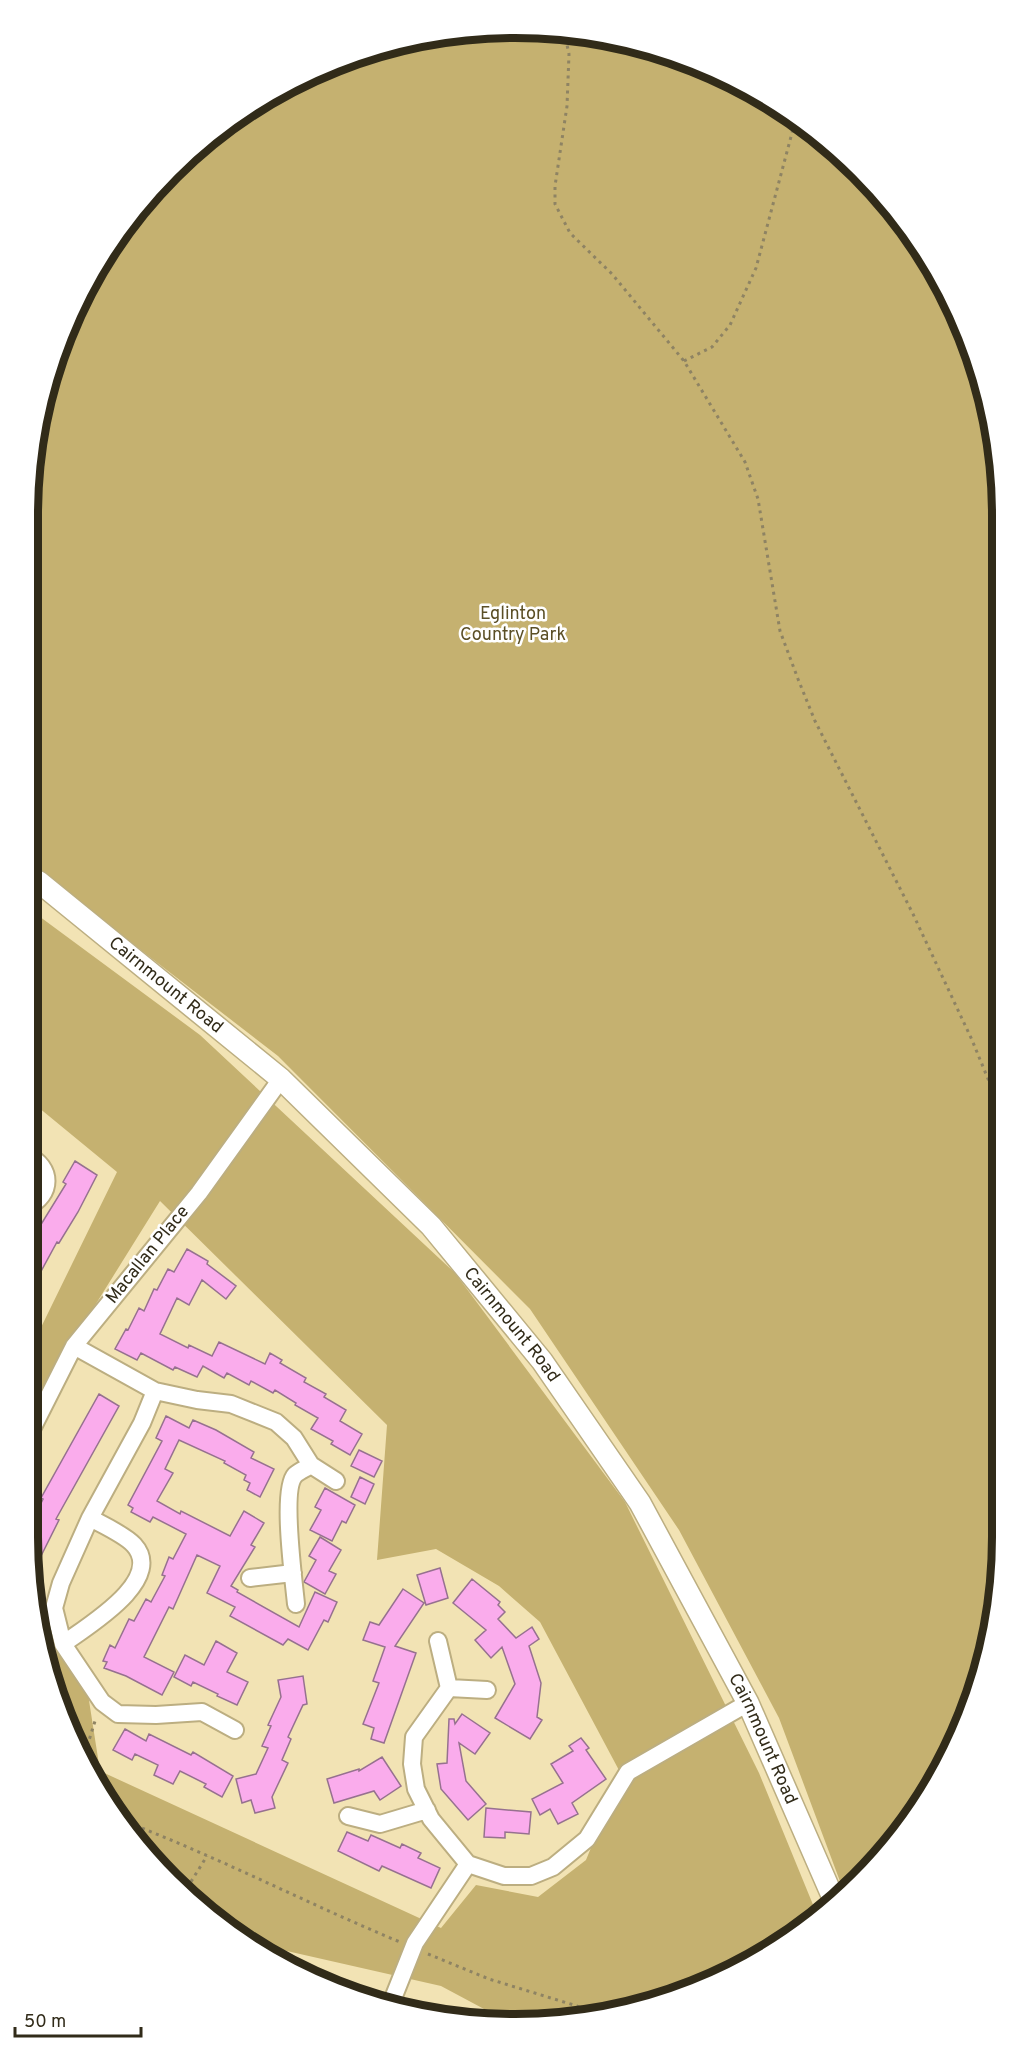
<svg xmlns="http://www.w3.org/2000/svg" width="1029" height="2051" viewBox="0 0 1029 2051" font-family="Overpass,sans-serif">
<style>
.green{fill:#c5b170}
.building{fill:#faacec;stroke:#96718f;stroke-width:1.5}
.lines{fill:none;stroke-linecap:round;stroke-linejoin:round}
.minor-casing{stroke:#bcae81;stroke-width:20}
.major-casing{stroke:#bcae81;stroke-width:24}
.path{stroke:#8e8363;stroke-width:3;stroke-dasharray:3 4.5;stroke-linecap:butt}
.minor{stroke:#fff;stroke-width:16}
.major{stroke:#fff;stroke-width:21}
.labels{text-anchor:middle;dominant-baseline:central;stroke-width:5;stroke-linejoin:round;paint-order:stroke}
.park-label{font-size:18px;fill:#5b4f26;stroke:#fff}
.street-label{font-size:18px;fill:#312b19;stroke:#fff}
.rim{fill:none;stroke:#312b19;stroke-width:8}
</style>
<rect width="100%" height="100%" fill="#f2e3b4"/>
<path class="green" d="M546 28 640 44 730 77 812 128 901 218 965 328 998 451 1001 1568 985 1662 952 1752 859 1881 844 1892 779 1718 679 1530 530 1309 278 1056 102 920 28 870V483L44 389 77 299 128 218 193 148 270 92 357 53 451 31Z
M28 908 200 1035 455 1273 625 1502 759 1773 816 1912 730 1974 578 2020 499 2017 441 1986 256 1944 254 1948 244 1942 128 1834 53 1694 36 1591 83 1662 100 1771 441 1928 476 1885 538 1897 586 1860 621 1774 540 1622 499 1586 436 1549 377 1560 387 1425 160 1201 51 1376 27 1468V1356L117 1172 27 1098Z"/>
<path class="building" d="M75 1161 97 1175 78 1212 59 1243 57 1242 39 1275 27 1269V1237L32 1239 66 1184 63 1182Z
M187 1249 208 1261 207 1264 236 1286 226 1299 202 1280 189 1305 177 1298 160 1334 188 1348 189 1345 212 1356 219 1342 265 1364 270 1353 282 1360 280 1363 306 1378 304 1382 326 1394 324 1397 346 1410 340 1421 362 1434 350 1455 331 1444 333 1441 311 1429 318 1418 295 1405 296 1403 275 1390 273 1393 251 1381 249 1385 227 1373 224 1378 203 1366 197 1377 175 1367 173 1370 141 1353 137 1360 115 1349 126 1329 128 1330 139 1308 144 1311 154 1289 157 1290 168 1269 174 1272Z
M99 1394 119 1406 56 1519 59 1520 41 1556 29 1549 27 1532 43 1499 41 1498Z
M166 1416 189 1428 193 1420 216 1430 254 1452 251 1458 274 1469 260 1497 247 1490 250 1483 244 1480 246 1475 224 1463 225 1461 179 1440 165 1469 173 1473 157 1501 180 1514 181 1511 230 1536 244 1511 264 1523 251 1545 255 1547 231 1586 238 1590 237 1592 299 1627 315 1592 337 1602 328 1622 324 1620 308 1650 288 1639 283 1645 230 1616 235 1607 207 1593 220 1566 197 1555 173 1609 169 1607 144 1657 174 1672 162 1695 126 1676 104 1668 107 1662 103 1661 110 1645 115 1648 129 1619 134 1621 146 1599 151 1602 165 1576 162 1575 169 1557 173 1559 186 1534 153 1517 150 1522 131 1512 133 1508 128 1505 162 1441 156 1438Z
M359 1450 382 1461 374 1477 351 1466Z
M360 1477 374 1484 365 1504 351 1497Z
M325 1488 355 1505 346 1523 342 1521 332 1541 310 1530 321 1510 315 1507Z
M320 1537 341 1550 329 1571 336 1574 325 1594 304 1582 316 1560 309 1556Z
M440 1568 448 1598 426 1605 417 1575Z
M472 1579 500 1602 498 1605 505 1612 498 1619 516 1638 532 1627 539 1639 529 1646 541 1683 537 1717 542 1720 530 1739 495 1718 515 1684 502 1647 491 1658 475 1640 486 1630 453 1603Z
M403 1589 424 1603 395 1646 416 1653 384 1743 371 1739 374 1728 363 1724 379 1683 373 1681 385 1647 363 1640 370 1622 379 1625Z
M216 1641 237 1653 227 1672 248 1682 237 1705 217 1696 218 1694 193 1682 191 1686 174 1677 185 1655 204 1665Z
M303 1676 307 1704 303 1705 288 1737 291 1739 282 1760 288 1763 272 1797 275 1808 255 1813 251 1800 242 1803 236 1779 256 1774 268 1748 262 1746 271 1726 268 1725 281 1697 278 1680Z
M462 1714 490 1733 475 1754 459 1743 466 1781 486 1804 468 1820 441 1789 437 1764 447 1763 449 1719H454L455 1724Z
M125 1729 146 1741 149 1734 191 1755 193 1752 233 1776 222 1797 204 1787 206 1784 180 1771 173 1784 154 1775 158 1765 135 1754 132 1760 113 1750Z
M581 1738 589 1748 586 1750 606 1779 572 1803 578 1814 558 1824 550 1809 540 1815 532 1799 563 1783 551 1764 573 1751 569 1746Z
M382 1757 401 1786 380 1800 374 1791 334 1803 327 1779 359 1769V1771Z
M486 1808 531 1812 529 1834 505 1832V1838L484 1837Z
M347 1832 368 1841 371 1835 400 1848 402 1844 421 1853 418 1858 440 1868 431 1888 382 1866 379 1871 338 1851Z"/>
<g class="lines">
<g class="minor-casing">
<path id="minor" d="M27 1207C53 1195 53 1167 27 1155
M74 1346 155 1391 197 1400 231 1404 276 1422 294 1438 311 1465 336 1481
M155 1391 142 1423 90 1518 61 1583 54 1608 63 1644 102 1702 118 1714 156 1715 202 1712 235 1730
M27 1439 74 1346 199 1193 281 1079
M250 1578 293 1573
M296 1604C294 1582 281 1490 295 1475 299 1471 307 1468 311 1465
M438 1641 449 1688
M63 1644C86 1627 166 1580 134 1545 125 1535 103 1525 90 1518
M487 1690 449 1688 414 1737 412 1764 416 1789 431 1819 468 1864 504 1876H531L553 1867 587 1839 628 1772 748 1703
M348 1816 380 1824 427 1810
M390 2006 415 1943 468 1864"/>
</g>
<g class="major-casing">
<g id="major">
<path id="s1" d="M28 876 39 882 281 1079 431 1226 542 1361 640 1503 748 1703 834 1900"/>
</g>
</g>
<path class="path" d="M564 31 569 54 567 106 555 186V204L570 233 612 274 684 361 745 462 758 499 780 631 798 679 815 721 913 914 972 1040 1000 1108
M684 361 712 347 730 325 756 268 796 118
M85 1753 96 1718
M121 1820C216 1856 306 1903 400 1942
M187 1888 207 1856
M428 1954 489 1979 577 2006 595 2015"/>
<use href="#minor" class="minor"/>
<use href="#major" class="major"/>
</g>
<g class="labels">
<g class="park-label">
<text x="513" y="614">Eglinton<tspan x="513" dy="21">Country Park</tspan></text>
</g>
<g class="street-label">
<text stroke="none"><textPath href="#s1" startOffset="176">Cairnmount Road</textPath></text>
<text transform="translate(148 1255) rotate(-51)">Macallan Place</text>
<text stroke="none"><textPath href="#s1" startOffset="662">Cairnmount Road</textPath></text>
<text stroke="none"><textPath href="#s1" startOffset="1148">Cairnmount Road</textPath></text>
</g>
</g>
<path d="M0 0H1029V2051H0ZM515 38H515A477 477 0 0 1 992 515V1537A477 477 0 0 1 515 2014H515A477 477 0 0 1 38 1537V515A477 477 0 0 1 515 38Z" fill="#fff" fill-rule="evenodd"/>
<path class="rim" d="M515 38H515A477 477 0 0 1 992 515V1537A477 477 0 0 1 515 2014H515A477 477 0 0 1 38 1537V515A477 477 0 0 1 515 38Z"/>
<path d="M15 2027v9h126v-9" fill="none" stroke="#312b19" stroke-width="3"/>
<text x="24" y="2027" font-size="18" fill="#312b19" stroke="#ffffff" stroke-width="4.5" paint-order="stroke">50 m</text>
</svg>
